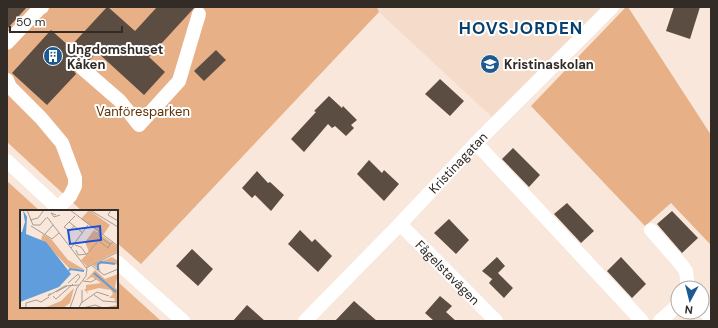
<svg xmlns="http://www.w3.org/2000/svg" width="718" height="328" viewBox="0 0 718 328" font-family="'DM Sans',sans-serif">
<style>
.built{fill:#f4dbca}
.green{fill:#e7b086}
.building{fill:#5c4d42}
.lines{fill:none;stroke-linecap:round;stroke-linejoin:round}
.minor{stroke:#fff;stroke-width:14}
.labels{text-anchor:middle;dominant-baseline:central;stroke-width:4;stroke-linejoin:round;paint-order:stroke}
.poi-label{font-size:13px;font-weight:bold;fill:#322b26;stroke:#fff;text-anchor:start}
.park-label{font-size:13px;fill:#603103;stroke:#fff}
.street-label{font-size:13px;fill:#322b26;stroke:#fff}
.district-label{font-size:17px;font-weight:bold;letter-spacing:1px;fill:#064071;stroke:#fff}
.inset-river{fill:none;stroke:#609ddc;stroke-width:2}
.inset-road{fill:none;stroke:#a99c92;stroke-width:1}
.view{fill:#1d4ed8;fill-opacity:0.15;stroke:#1d4ed8;stroke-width:2}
.inset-edge{fill:none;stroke:#322b26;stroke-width:2}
</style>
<rect width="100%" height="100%" fill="#f8e7da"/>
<path class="built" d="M377 7H602L492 117 379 12Z"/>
<path class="green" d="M7 7H377L379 12 141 264 117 243V211H82L7 142Z
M626 7H628L711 135V245L671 203 645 226 531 106Z
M7 181 40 211H21V307H117V281L161 321H7Z"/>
<path class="building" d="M7 7H27L7 29Z
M107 7H108L135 31 157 7H195L149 57 165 72 144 95 97 52 88 62 83 60H79L76 62 74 67V71L76 74 47 105 12 73 51 30 70 47Z
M674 7H700L690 39 666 31Z
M216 50 226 60 204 81 194 71Z
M440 79 464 101 450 116 425 94Z
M329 96 342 108 343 106 357 120 351 125 354 128 346 136 335 126 332 128 328 124 304 152 291 139 316 112 314 111Z
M513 148 540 175 529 187 502 159Z
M369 160 382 173 384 170 399 184 384 201 357 174Z
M257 171 268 183 270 182 284 195 271 211 255 195 252 198 242 188Z
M567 203 594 231 581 243 554 214Z
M672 211 698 238 682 253 657 224Z
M449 219 469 240 456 254 434 233Z
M300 230 312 242 315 239 332 256 318 272 288 244Z
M192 249 213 269 198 286 176 266Z
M497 257 505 266 498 273 513 288 504 298 489 283 493 278 492 279 482 271Z
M621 257 646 284 632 298 607 271Z
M440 296 452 306 446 312 456 321H434L425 313Z
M354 301 377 321H335Z
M247 305 265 321H233Z"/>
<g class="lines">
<g class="minor">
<path d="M7 43 40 8 42 7"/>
<path d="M82 68 120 101 139 125 179 81 199 14"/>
<path d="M7 80 10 87 41 118 62 143 75 178V186L70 196 58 208"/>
<path d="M476 143 642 321"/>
<path d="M7 161 61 211"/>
<path id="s1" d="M400 224 496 321"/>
<path d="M651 230 680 263 686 271 688 288"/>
<path d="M117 262 183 321"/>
<path d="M702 309 711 318"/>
<path id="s2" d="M305 321 400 224 476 143 612 7"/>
<path d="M660 321 678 305"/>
</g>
</g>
<defs>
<g id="building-disc" transform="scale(1)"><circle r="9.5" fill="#1f5990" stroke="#fff"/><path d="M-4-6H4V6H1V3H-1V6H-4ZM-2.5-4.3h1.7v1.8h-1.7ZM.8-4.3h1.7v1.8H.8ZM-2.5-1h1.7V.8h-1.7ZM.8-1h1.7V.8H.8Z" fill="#fff"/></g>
<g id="school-disc" transform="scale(1)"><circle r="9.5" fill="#1f5990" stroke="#fff"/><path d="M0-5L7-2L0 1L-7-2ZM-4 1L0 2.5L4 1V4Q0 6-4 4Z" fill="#fff"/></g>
</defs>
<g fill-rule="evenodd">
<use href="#building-disc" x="53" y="56"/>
<use href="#school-disc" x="490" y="64"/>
</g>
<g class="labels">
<g class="poi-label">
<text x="67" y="49">Ungdomshuset<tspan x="67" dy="15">Kåken</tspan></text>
<text x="504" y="64">Kristinaskolan</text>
</g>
<g class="park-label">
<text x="143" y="111">Vanföresparken</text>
</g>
<g class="street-label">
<text stroke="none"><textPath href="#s2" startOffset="220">Kristinagatan</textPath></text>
<text stroke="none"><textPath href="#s1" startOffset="68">Fågelstavägen</textPath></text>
</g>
<g class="district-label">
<text x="521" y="28">HOVSJORDEN</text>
</g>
</g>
<g transform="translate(20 210)">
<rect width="98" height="98" fill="#f8e7da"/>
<path d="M69 0 90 15 83 25 61 9ZM74 20 98 37V41L67 57 61 50 69 42 65 32ZM23 24 32 30 48 50 65 60 49 58 21 29ZM92 47 98 51V57L96 54H81L78 55 81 62 73 55ZM75 60 85 69 98 64 95 77 98 81V98L87 97 97 95 94 88H89L93 84 91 80 79 78 67 81 68 84 64 79H66V75L81 73 72 67 65 71ZM54 78 50 93 43 98H24L41 91Z" fill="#e7b086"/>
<path d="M3 0 7 7 6 24 26 32 51 64 39 77 0 92V22H2L5 12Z" fill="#609ddc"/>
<path class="inset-river" d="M78 60V54L81 52 95 54M49 61 50 59 64 61M74 63 96 82"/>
<path class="inset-road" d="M7 0 13 15H20L26 8M50 0 98 36M70 0 98 17M91 0 88 5 98 11M36 5 31 3 34 7 40 5M27 7 67 59 66 66 57 78 50 98M10 10 18 8 24 0M49 12 63 23M11 16 32 29 39 23M54 16 50 21 44 17 55 6M78 22 81 28 90 34 93 32M25 24 33 15M79 31 88 38 90 34M55 35 61 37 66 44M51 38 68 15M56 40 58 45 67 44 79 30M72 56 84 65 98 59M66 58 98 42M63 71 71 72 76 69M48 73 58 64 60 67 55 73M36 82 47 76M30 83 28 86 45 76 59 75M74 85 83 91 96 92M33 86 36 89 53 74M62 93V80M6 98V93L16 90 21 92 29 87M59 98 61 93 77 82 89 86M63 98 75 95 83 98"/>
<path class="view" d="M80 16 81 30 50 34 48 20Z"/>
<rect width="98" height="98" class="inset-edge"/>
</g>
<rect width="718" height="328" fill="none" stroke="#322b26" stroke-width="16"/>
<g transform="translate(690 300) rotate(187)"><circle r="19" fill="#ffffff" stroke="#adaaa8"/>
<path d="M0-3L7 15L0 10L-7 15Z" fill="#1f5990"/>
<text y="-6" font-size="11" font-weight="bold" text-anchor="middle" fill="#322b26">N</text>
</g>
<path d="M10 26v6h112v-6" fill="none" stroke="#322b26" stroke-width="2"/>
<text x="16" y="26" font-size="12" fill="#322b26" stroke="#ffffff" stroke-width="3" paint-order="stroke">50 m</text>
</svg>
